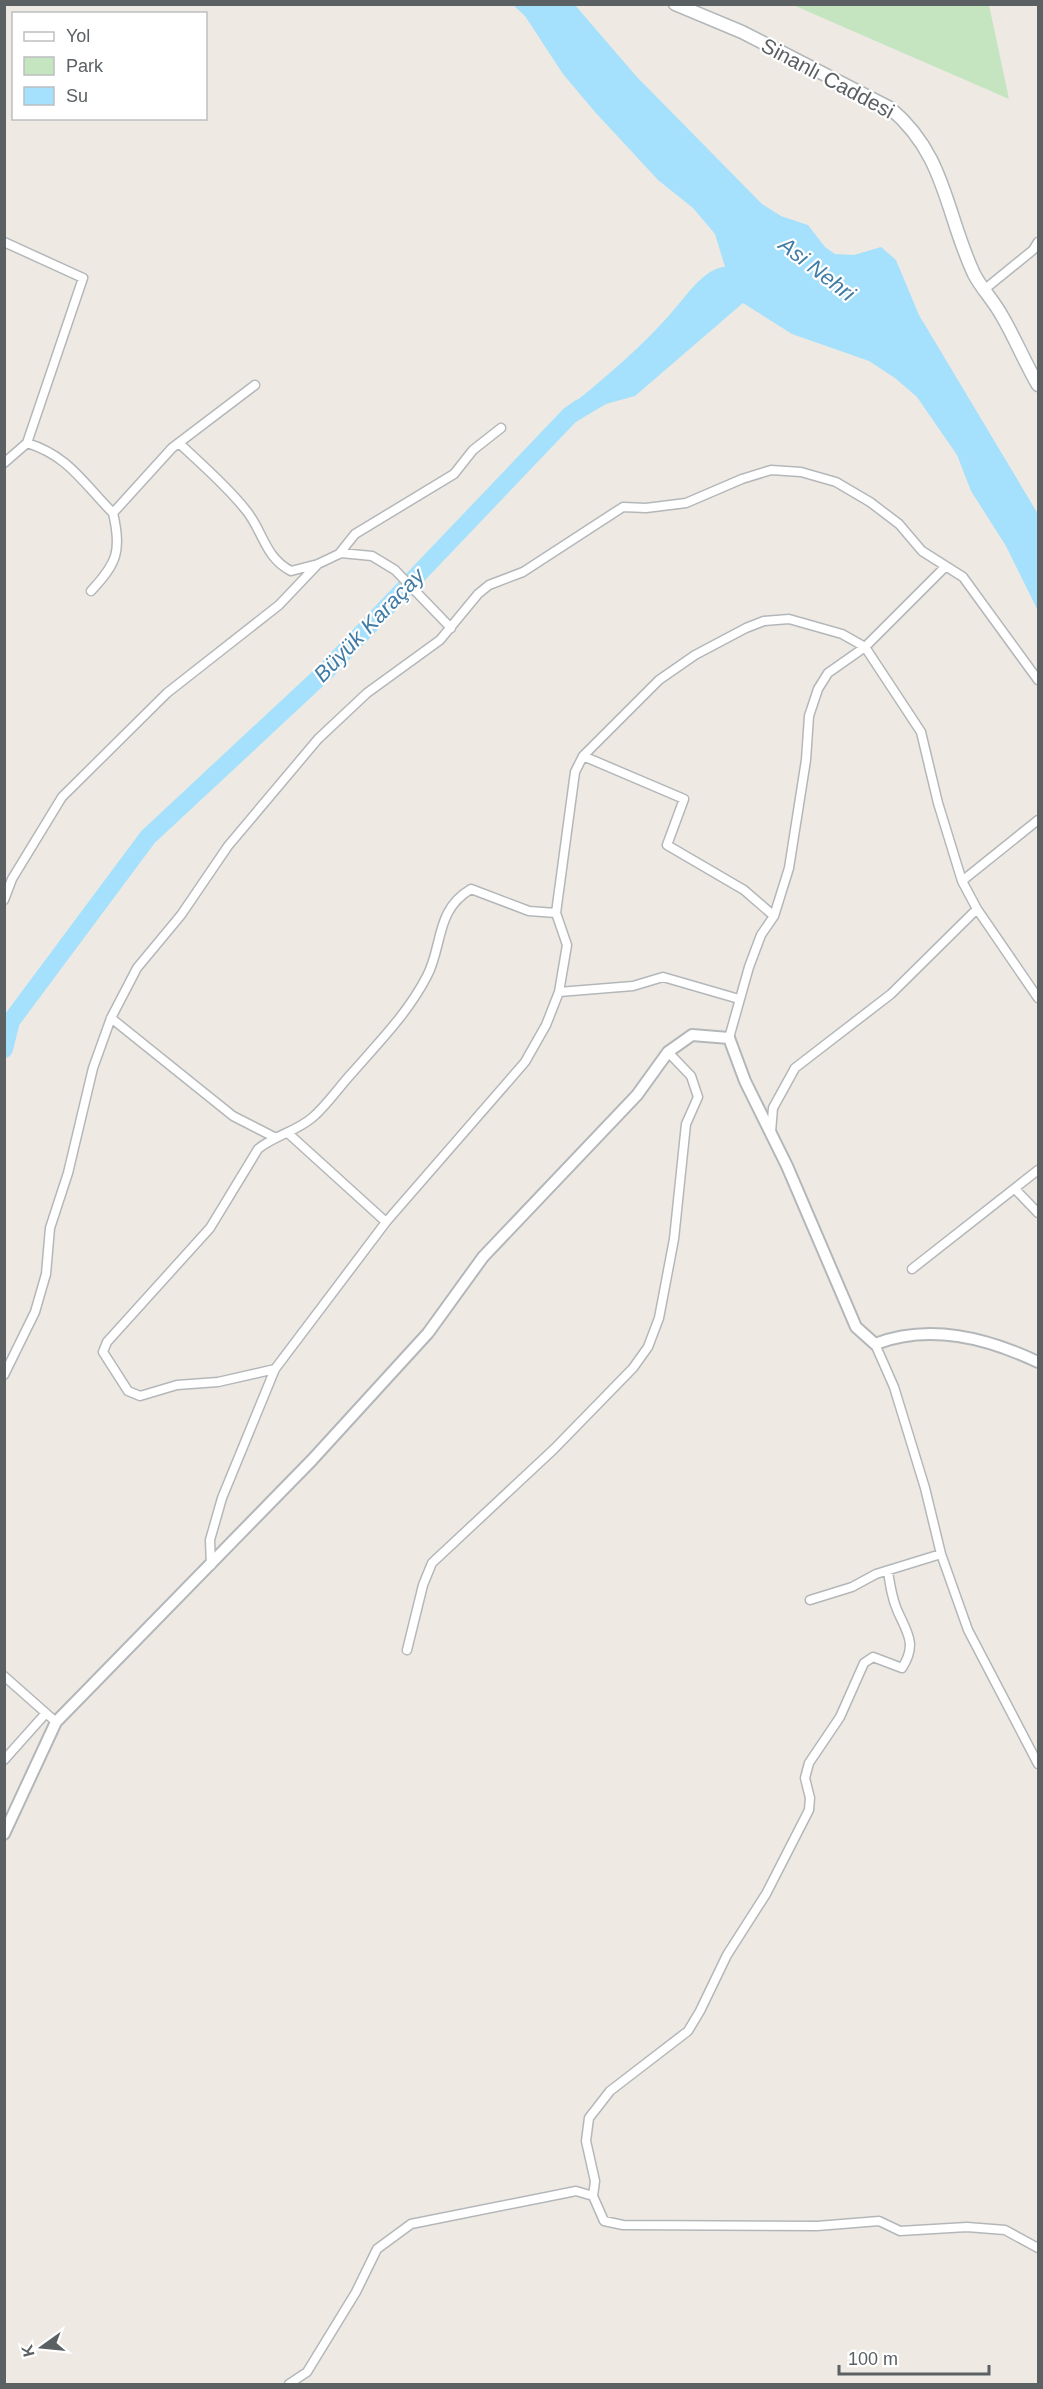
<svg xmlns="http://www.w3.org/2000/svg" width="1043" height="2389" viewBox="0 0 1043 2389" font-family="Helvetica,sans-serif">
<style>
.green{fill:#c4e5c0}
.water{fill:#a5e0fc}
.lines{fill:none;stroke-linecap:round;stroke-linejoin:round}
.river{stroke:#a5e0fc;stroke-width:18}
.minor-casing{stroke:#b4b7ba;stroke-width:11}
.tertiary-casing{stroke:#b4b7ba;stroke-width:14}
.secondary-casing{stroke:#b2b7ba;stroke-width:15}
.minor{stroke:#fff;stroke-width:8}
.tertiary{stroke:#fff;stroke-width:10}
.secondary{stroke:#fff;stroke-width:12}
.labels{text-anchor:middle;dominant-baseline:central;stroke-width:4.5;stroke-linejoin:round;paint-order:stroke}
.street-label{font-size:21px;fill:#5b6063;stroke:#fff}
.water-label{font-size:22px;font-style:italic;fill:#407ca5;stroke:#fff}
</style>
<rect width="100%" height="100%" fill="#eeeae3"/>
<path class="green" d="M793 5H989L1009 99Z"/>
<path class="water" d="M513 5H575L636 76 762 204 781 216 808 225 825 247 835 254 854 255 881 247 896 260 919 315 1038 514V611L1006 546 971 491 957 455 917 397 895 378 869 361 792 334 743 303 635 396 606 404 569 426 562 423 557 417C602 380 646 345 682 300 692 288 709 267 725 267L715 234 693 208 658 180 595 112 563 74 525 16Z"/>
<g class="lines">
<path class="river" d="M4 1049 11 1021 148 837 324 673 570 415 580 408"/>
<g class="minor-casing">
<path id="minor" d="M4 242 83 278 27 443
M985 289 1033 250 1038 242
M179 443C201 464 226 485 245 509 263 530 264 557 291 571L318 564 341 553 372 556 395 570 451 628
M4 463 27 443C69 456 83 483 113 513L172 448 255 385
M339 554 355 534 454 474 473 450 501 428
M91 591C117 563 122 551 113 513
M583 756 684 799 667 845 744 890 774 916
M962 881 1038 820
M4 900 12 879 62 797 167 693 279 605 318 564
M559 992 633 986 663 977 739 999
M111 1018 233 1116 276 1138
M729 1038 749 967 761 935 774 916 789 868 806 760 809 716 818 689 828 673 865 647 945 567
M771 1132 773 1108 795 1068 891 994 977 909
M289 1134 386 1222
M1016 1190 1038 1213
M912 1269 1038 1170
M875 1344 894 1387 925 1488 941 1554 968 1630 1038 1764
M275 1369 218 1382 177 1385 140 1396 128 1391 103 1352 107 1342 210 1228 258 1149C275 1135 296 1132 313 1117 327 1105 339 1087 352 1073 379 1042 408 1013 427 976 443 946 435 910 471 889L529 911 556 913
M4 1375 35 1312 46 1274 50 1228 68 1173 93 1068 111 1018 137 968 181 915 228 846 318 739 367 693 440 640 478 594 489 585 523 572 623 507 646 508 686 503 742 479 771 470 801 472 836 482 870 502 899 524 922 551 963 577 1038 680
M211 1565 210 1540 222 1498 275 1369 386 1222 525 1062 546 1025 559 992 567 945 556 913 575 772 583 756 659 680 695 655 746 628 764 621 789 619 842 634 865 647 921 732 938 803 962 881 977 909 1038 998
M810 1600 852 1587 876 1574 941 1554
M407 1650 423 1585 432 1563 554 1449 633 1368 648 1347 659 1318 674 1239 686 1124 698 1097 691 1076 668 1052
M4 1676 56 1722
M4 1760 46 1713
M593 2196 595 2181 586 2141 589 2118 610 2091 688 2031 700 2011 727 1955 766 1894 809 1810 810 1798 805 1778 809 1763 840 1717 864 1663 873 1657 902 1668C917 1645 908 1634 898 1612 892 1599 890 1585 888 1571
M289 2384 307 2372 356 2292 377 2249 411 2224 576 2191 593 2196 604 2221 623 2225 817 2226 879 2221 900 2231 967 2227 1005 2230 1038 2248"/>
</g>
<g class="tertiary-casing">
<path id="tertiary" d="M4 1834 56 1722 312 1460 428 1333 483 1257 637 1095 668 1052 692 1035 729 1038 745 1081 787 1166 856 1327 875 1344C930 1323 987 1338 1038 1362"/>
</g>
<g class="secondary-casing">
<path id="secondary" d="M675 4 742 32 890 108C946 155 945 212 974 274 981 288 994 301 1002 316 1015 338 1025 363 1038 385"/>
</g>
<use href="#minor" class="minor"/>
<use href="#tertiary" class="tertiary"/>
<use href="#secondary" class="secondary"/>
</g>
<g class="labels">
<g class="street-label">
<text transform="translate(828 78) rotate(28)">Sinanlı Caddesi</text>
</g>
<g class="water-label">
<text transform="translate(817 269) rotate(38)">Asi Nehri</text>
<text transform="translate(369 625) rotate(-46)">Büyük Karaçay</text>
</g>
</g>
<rect width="1043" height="2389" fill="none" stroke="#5b6063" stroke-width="12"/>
<rect x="12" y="12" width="195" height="108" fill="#ffffff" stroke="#bdbfc1" stroke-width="1.5"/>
<rect x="24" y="32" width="30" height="9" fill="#ffffff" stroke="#bdbfc1" stroke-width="1.5"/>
<text x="66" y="42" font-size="18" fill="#5b6063">Yol</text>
<rect x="24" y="57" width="30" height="18" fill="#c4e5c0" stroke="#bdbfc1" stroke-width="1.5"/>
<text x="66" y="72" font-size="18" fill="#5b6063">Park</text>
<rect x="24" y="87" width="30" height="18" fill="#a5e0fc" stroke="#bdbfc1" stroke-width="1.5"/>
<text x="66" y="102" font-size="18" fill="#5b6063">Su</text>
<g transform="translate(42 2347) rotate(255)" stroke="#ffffff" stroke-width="4.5" paint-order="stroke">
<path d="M0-4.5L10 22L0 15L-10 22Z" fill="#5b6063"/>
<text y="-9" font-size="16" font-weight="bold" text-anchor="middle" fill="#5b6063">K</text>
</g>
<path d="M839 2365v9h150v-9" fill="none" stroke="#5b6063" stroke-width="3"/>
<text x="848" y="2365" font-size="18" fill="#5b6063" stroke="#ffffff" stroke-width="4.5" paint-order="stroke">100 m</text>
</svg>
